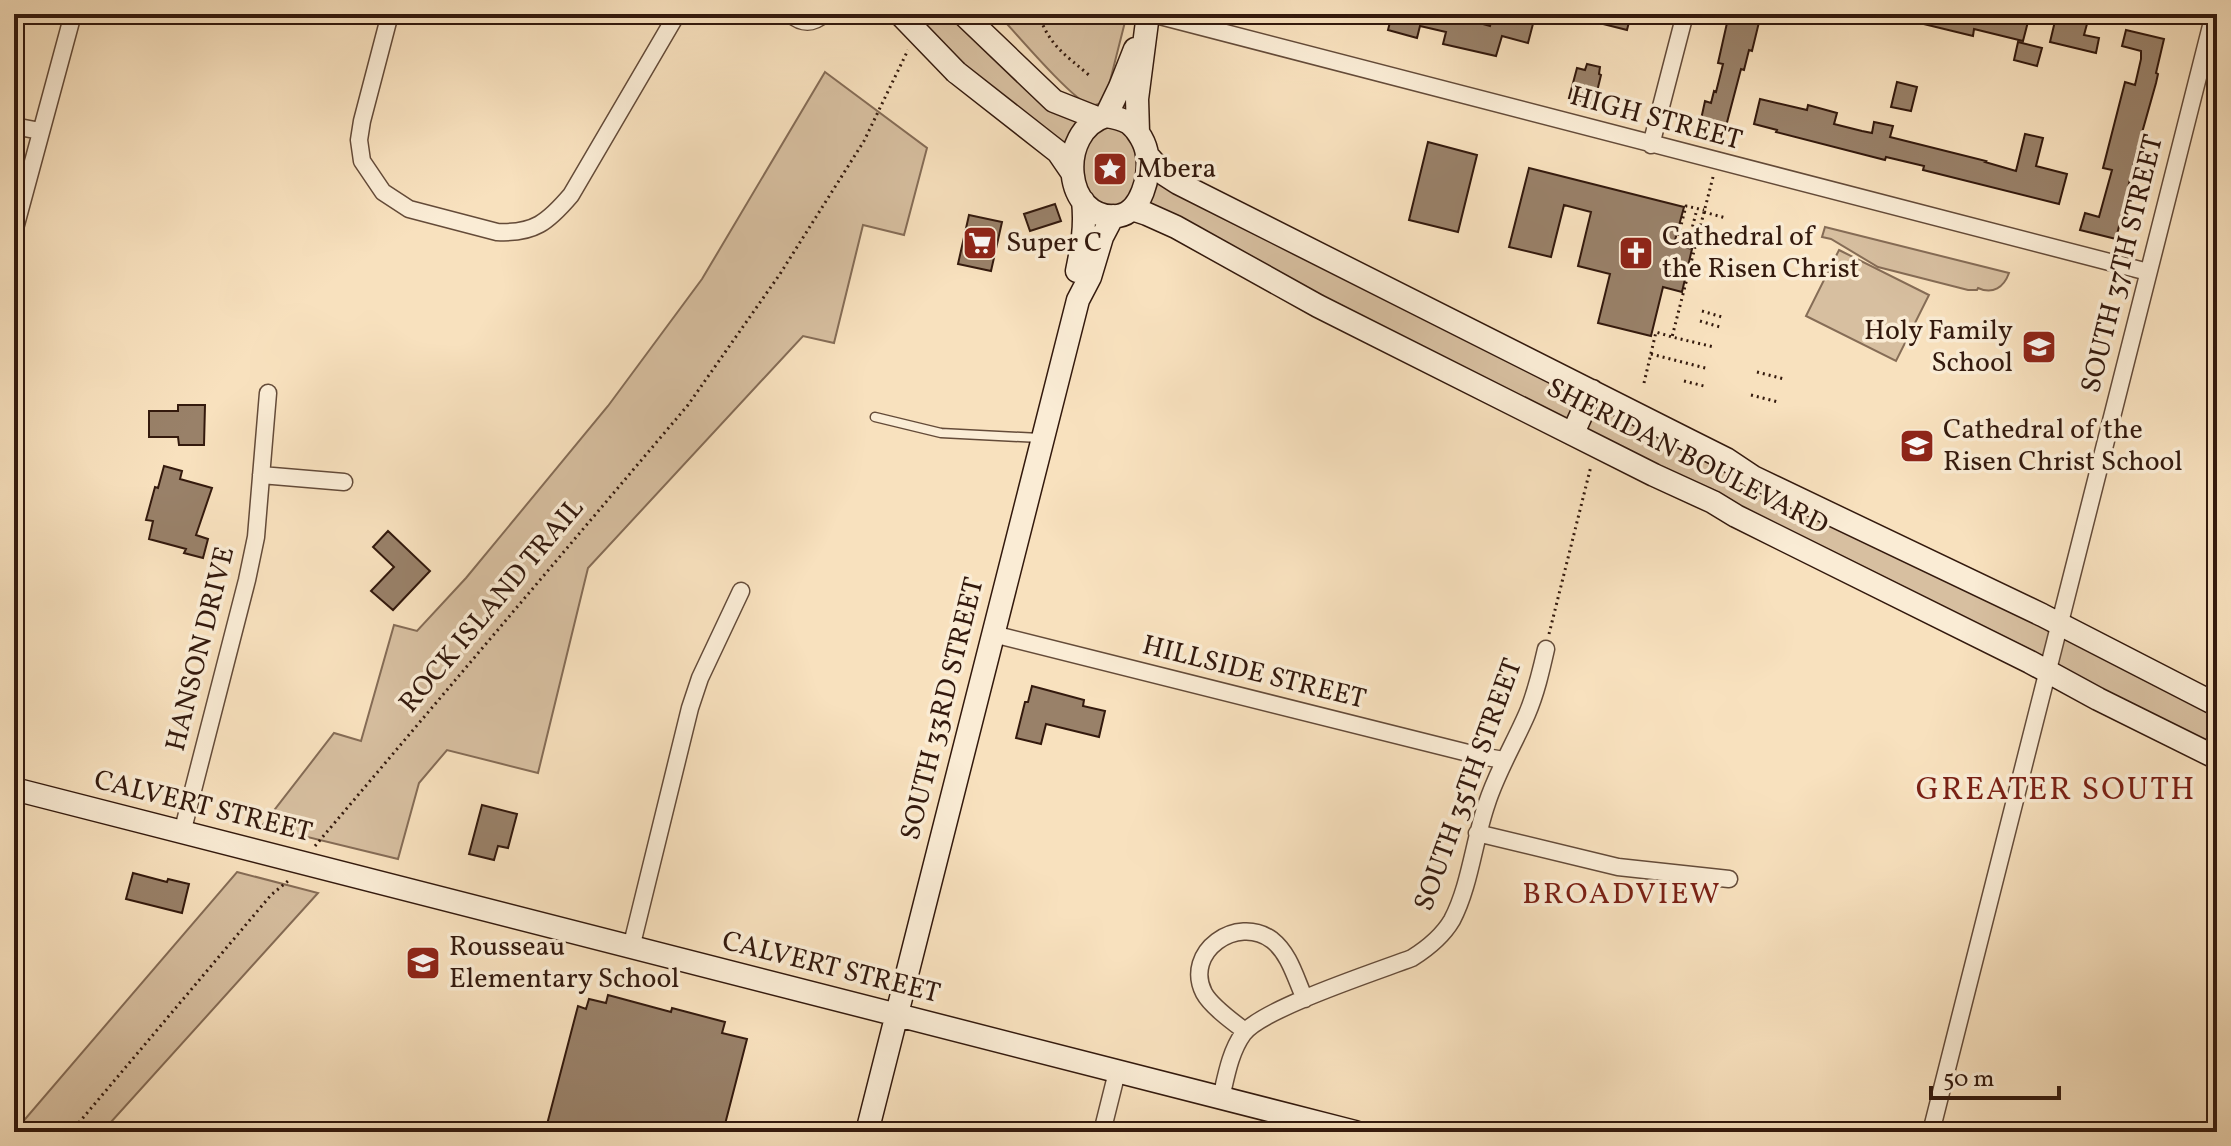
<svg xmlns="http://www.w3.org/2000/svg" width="2231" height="1146" viewBox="0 0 2231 1146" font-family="Vollkorn,serif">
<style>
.green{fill:#d7bfa0;stroke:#856c56;stroke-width:2}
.building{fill:#998169;stroke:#33190d;stroke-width:2}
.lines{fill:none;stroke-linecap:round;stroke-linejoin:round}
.lane-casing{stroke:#644b39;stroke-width:11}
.street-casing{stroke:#644b39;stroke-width:19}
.secondary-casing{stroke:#33190d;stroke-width:25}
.path{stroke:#33190d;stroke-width:3;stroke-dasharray:2 4;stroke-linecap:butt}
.lane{stroke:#faecd5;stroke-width:8}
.street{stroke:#faecd5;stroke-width:16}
.secondary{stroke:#faecd5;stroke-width:22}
.secondary-bridge-casing{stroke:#33190d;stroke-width:25;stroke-linecap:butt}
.secondary-bridge{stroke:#faecd5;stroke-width:22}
.labels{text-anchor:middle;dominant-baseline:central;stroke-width:7;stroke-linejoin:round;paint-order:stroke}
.street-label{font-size:28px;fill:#33190d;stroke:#faecd5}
.poi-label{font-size:28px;fill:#33190d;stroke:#faecd5;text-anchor:start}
.neighbourhood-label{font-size:30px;letter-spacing:2px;fill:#7a1f14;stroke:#faecd5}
.quarter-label{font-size:32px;letter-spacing:2px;fill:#7a1f14;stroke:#faecd5}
</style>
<rect width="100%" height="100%" fill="#f8e1be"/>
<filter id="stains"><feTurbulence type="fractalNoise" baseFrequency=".0025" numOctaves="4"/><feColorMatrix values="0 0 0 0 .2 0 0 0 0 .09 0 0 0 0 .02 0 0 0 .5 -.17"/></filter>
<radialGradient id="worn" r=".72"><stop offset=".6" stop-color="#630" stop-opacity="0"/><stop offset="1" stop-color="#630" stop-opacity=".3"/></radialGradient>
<path class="green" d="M900 14H963L1054 101 1106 116 1148 156 2217 705V758L1176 227 1107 215 1071 171Z
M998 14H1127L1108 89 1102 103C1097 104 1095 106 1090 105 1073 101 1013 30 998 14Z
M825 72 927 148 904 235 863 225 834 343 803 336 588 568 538 773 447 750 419 783 398 859 262 826 334 733 361 741 394 625 417 631 466 578 608 406 702 279Z
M1825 227 2009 273C2004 287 1993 295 1978 288L1977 290H1968L1878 267 1831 239 1822 237Z
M1839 250 1929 295 1896 361 1806 316Z
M237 872 318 893 102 1132H14Z"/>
<path class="building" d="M1392 14H1466L1465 19 1490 26 1493 14H1512L1534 20 1528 43 1502 36 1496 56 1443 44 1446 32 1420 26 1417 38 1388 30Z
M1583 14H1631L1627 30 1583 19Z
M1729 14H1761L1752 51 1749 50 1744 70 1741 69 1725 130 1700 124 1705 101 1711 103 1714 91 1716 92 1723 64 1718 63Z
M1904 14H2030L2023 41 1974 29 1973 36 1903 19Z
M2056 17 2087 24 2084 35 2099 38 2096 53 2050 42Z
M2126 30 2164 39 2156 73 2158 74 2156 83 2136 154 2116 239 2080 230 2085 213 2099 217 2112 170 2103 168 2125 82 2135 85 2141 59V51L2122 46Z
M2018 42 2042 48 2037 66 2014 60Z
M1587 64 1600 67 1599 74 1601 75 1594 104 1569 98 1577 68 1585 70Z
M1897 82 1917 87 1911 111 1891 107Z
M1760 99 1807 110 1808 105 1837 113 1834 124 1862 131 1872 133 1874 122 1893 126 1890 137 1986 161 1985 162 2016 171 2025 134 2043 138 2036 166 2067 174 2059 204 1923 170 1924 166 1886 157 1885 160 1776 132 1777 130 1754 124Z
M1428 142 1477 155 1458 232 1409 220Z
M1529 168 1684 207 1674 244 1692 249 1682 292 1663 287 1651 336 1598 323 1610 274 1578 266 1591 212 1564 205 1551 257 1509 247Z
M1055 204 1061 221 1030 231 1024 214Z
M969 215 1002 222 991 271 958 264Z
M178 405H205L204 445H179L178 437H149V411H178Z
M164 466 182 471 180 479 212 488 196 535 208 539 203 558 184 553 186 549 149 539 153 521 146 520 155 487 158 488Z
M388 531 430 571 393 610 371 591 394 567 373 547Z
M1032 686 1084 700 1083 706 1105 711 1099 737 1046 724 1041 744 1016 738 1025 702H1028Z
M482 805 517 814 508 848 498 846 494 860 469 854Z
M133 873 167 882 168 879 189 884 182 913 126 899Z
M608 995 671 1012 672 1008 725 1022 722 1033 747 1039 723 1132H545L578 1006 586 1009 589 999 606 1003Z"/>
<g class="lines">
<g class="lane-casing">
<path id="lane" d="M875 417 941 433 1040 438"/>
</g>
<g class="street-casing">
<path id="street" d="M390 14 362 121 359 140 362 161 383 192 409 209 497 232C534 234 548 222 571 195L677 14
M790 14C802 24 813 24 824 14
M1152 14 2148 272
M14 126 40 131
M1651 145 1685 14
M14 232 73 14
M261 475 344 482
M993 634 1480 756 1504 760
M182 833 247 580 256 537 268 393
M1477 833 1618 867 1729 879
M631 948 690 708 700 678 741 591
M1245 1031C1233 1022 1211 1006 1204 993 1183 952 1237 914 1272 940 1290 954 1296 980 1305 999
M1221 1098C1226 1077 1230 1052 1243 1034 1261 1009 1378 971 1412 958 1428 948 1442 937 1452 920 1470 886 1474 840 1487 803 1497 772 1514 744 1527 714 1536 693 1541 671 1546 649
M1102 1132 1117 1072
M1931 1132 2214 14
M2214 1132 2217 1119"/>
</g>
<g class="secondary-casing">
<path id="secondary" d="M963 14 1054 101 1097 118
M956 72 1058 152 1071 171
M1106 116C1113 117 1122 119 1129 123 1138 130 1146 144 1147 155 1151 175 1141 213 1118 216 1063 222 1056 131 1106 116Z
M1106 116 1120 87 1135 49
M1138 132 1137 99 1148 14
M1148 156 1164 174 1178 183 1690 441 1726 459 1753 477 2042 615 2217 705
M1132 209 1147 214 1176 227 1318 306 1654 475 1713 502 1736 516 2030 662 2098 699 2217 758
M1077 271C1082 247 1086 226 1083 201
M1573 433 1592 391
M14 789 1355 1132
M867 1132 1078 300 1090 277 1102 237 1113 216"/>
</g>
<path class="path" d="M1039 14C1048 45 1067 56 1090 76
M1713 177 1672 337 1714 347
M1704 212 1726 218
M1688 244 1697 209
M1695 246 1677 241 1686 206 1704 210
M1702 311 1722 317
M1700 321 1720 327
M1651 354 1709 369
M1757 372 1784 379
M1684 381 1704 386
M1644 383 1656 332 1672 337
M1751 395 1778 402
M1549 634 1591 466
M315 846 688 405 780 274 864 141 908 50
M71 1132 271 895 288 881"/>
<use href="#lane" class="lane"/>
<use href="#street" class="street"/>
<use href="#secondary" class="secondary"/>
<g class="secondary-bridge-casing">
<path id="secondary-bridge" d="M900 14 956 72"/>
</g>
<use href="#secondary-bridge" class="secondary-bridge"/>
</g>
<defs>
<g id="sight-square" transform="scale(1.8)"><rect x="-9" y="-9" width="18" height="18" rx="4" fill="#8f2418" stroke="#faecd5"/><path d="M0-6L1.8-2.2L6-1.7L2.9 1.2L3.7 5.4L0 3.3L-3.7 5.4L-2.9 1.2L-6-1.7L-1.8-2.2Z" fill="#fff"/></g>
<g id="supermarket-square" transform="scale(1.8)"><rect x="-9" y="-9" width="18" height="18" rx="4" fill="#8f2418" stroke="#faecd5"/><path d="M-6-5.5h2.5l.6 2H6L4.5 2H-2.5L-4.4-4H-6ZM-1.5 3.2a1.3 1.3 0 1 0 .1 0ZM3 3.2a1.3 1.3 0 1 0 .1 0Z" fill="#fff"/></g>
<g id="church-square" transform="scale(1.8)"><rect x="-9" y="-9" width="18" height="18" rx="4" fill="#8f2418" stroke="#faecd5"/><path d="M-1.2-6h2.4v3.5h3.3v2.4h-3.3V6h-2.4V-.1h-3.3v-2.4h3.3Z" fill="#fff"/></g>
<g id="school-square" transform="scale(1.8)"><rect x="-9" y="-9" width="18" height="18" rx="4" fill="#8f2418" stroke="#faecd5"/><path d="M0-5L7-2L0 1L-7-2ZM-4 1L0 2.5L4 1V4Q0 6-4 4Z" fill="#fff"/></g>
</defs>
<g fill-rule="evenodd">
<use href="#sight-square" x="1110" y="169"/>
<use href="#supermarket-square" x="980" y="243"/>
<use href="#church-square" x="1636" y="253"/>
<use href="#school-square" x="2039" y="347"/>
<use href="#school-square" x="1917" y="446"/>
<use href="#school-square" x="423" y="963"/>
</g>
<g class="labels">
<g class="street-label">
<text transform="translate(1656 119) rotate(15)">HIGH STREET</text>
<text transform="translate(2123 264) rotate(-76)">SOUTH 37TH STREET</text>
<text transform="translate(1687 457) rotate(27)">SHERIDAN BOULEVARD</text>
<text transform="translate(492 606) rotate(-50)">ROCK ISLAND TRAIL</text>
<text transform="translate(201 649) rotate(-76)">HANSON DRIVE</text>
<text transform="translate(1254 673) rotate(14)">HILLSIDE STREET</text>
<text transform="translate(943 709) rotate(-76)">SOUTH 33RD STREET</text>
<text transform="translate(1469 785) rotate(-70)">SOUTH 35TH STREET</text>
<text transform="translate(203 807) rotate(14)">CALVERT STREET</text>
<text transform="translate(831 968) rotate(14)">CALVERT STREET</text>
</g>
<g class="poi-label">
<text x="1136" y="169">Mbera</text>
<text x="1662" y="237">Cathedral of<tspan x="1662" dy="32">the Risen Christ</tspan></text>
<text x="1006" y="243">Super C</text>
<text x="2013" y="331" text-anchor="end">Holy Family<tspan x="2013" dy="32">School</tspan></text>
<text x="1943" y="430">Cathedral of the<tspan x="1943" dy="32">Risen Christ School</tspan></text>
<text x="449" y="947">Rousseau<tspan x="449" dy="32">Elementary School</tspan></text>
</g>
<g class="neighbourhood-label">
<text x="1622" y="895">BROADVIEW</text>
</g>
<g class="quarter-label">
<text x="2056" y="791">GREATER SOUTH</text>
</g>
</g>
<rect width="2231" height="1146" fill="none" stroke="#f8e1be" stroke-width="48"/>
<rect x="16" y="16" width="2199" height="1114" fill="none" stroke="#33190d" stroke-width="4"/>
<rect x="24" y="24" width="2183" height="1098" fill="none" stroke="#33190d" stroke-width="2"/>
<path d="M1931 1086v12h128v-12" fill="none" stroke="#33190d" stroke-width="4"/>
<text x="1943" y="1086" font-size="24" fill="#33190d" stroke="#faecd5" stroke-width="6" paint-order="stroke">50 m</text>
<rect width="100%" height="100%" filter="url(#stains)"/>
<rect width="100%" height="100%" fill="url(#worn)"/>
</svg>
